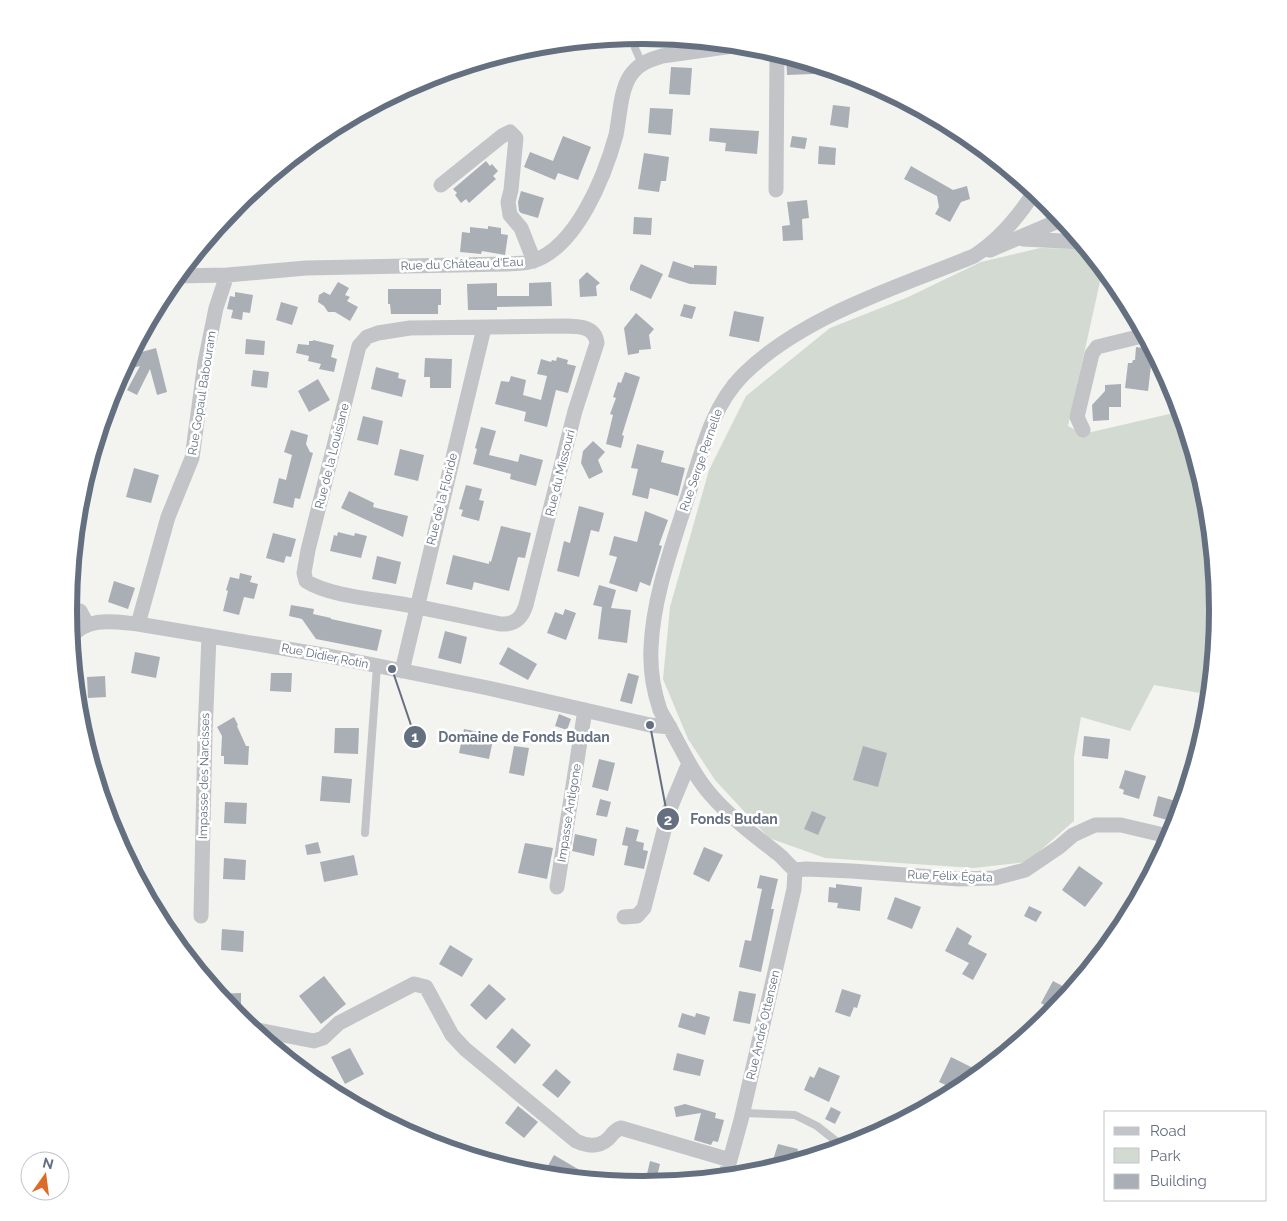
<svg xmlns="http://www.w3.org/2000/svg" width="1287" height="1221" viewBox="0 0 1287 1221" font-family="Raleway,sans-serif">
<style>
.green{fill:#d3dad1}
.building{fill:#aaafb5}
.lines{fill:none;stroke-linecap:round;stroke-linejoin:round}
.lane{stroke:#c2c4c8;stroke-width:8}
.street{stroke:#c2c4c8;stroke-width:15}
.labels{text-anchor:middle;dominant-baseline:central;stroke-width:5;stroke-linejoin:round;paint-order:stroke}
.street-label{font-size:12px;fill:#646f80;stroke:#fff}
.rim{fill:none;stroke:#646f80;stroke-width:6}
.leader{fill:none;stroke:#646f80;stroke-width:2}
.callout-dot{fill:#646f80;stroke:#fff;stroke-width:2}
.mark-label{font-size:15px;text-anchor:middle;font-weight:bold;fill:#fff}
.callout-label{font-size:14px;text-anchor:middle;font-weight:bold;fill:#646f80;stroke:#fff;stroke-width:5;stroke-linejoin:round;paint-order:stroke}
</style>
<rect width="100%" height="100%" fill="#f3f4f0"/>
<path class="green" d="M1040 248 1086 249 1089 250 1103 268 1068 426 1083 434 1182 411 1208 499 1219 611 1211 695 1154 685 1130 731 1081 717 1074 757V821L1027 862 974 868 825 858 769 838 715 780 688 739 663 679 670 607 709 470 746 396 830 328 906 298 981 262Z"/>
<path class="building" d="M786 55 839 71 838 73 787 75Z
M671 67 692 68 690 95 669 94Z
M833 105 850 107 848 128 830 125Z
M650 108 673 109 671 135 648 133Z
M710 128 759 131 757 154 725 151 726 143 709 141Z
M563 136 591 147 578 180 558 173 555 180 524 167 530 152 553 161Z
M792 136 807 138 805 149 790 147Z
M819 146 836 148 835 165 818 164Z
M644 153 669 157 666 181H661L659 192 638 189Z
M486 161 490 166 492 164 498 171 493 176 496 179 469 203 466 199 461 203 455 195 457 193 453 189Z
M911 166 953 190 967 186 970 199 961 202 950 222 935 214 939 207 937 196 904 179Z
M521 191 544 198 538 218 521 213 519 211 518 202Z
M807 200 809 218 802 219 803 240 783 241 782 226 790 225 787 202Z
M634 217 652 218 651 235 633 234Z
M488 226 501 228V234L508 235 505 255 482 251 481 254 460 252 462 232 470 233V227L488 229Z
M673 261 694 268V265L717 266 716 285 690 284 668 277Z
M641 264 663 274 651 299 630 290V286Z
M587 272 600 283 596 286 597 296 580 297 579 280Z
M338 282 349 288 345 295 350 297 347 301 358 307 350 321 335 312H328L324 306 318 302 319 295 324 292 330 295Z
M551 282 552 306 497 307V310H468L467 284 497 283V296H529V283Z
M388 289H441V305H438V314H391L390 304H388Z
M235 292 253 295 250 313 243 312 242 320 231 318 233 310 227 309 230 296 235 297Z
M281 302 298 307 292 325 276 320Z
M684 304 696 307 692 319 680 316Z
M734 311 764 317 759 342 729 336Z
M636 313 654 329 649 335 651 349 639 350V353L628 355 624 328Z
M246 339 265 341 264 355 245 354Z
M313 340 334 345 331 357 337 359 334 372 319 369 321 364 308 361 309 356 296 353 298 344 309 345V341H313Z
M1136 347 1153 349 1148 391 1125 388 1128 363H1132L1133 360H1135Z
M156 348 167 392 157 395 150 369 137 395 127 390 140 366 122 371 131 355Z
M557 357 568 360 567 364 576 366 568 393 556 390 547 427 524 421 526 412 495 404 501 381 509 382 511 376 526 380 523 395 541 400 547 376 537 374 541 359 551 362 552 360 556 361Z
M425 358 452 359 451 388H430V377H424Z
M376 367 399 373 398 378 406 380 402 397 371 389Z
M253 370 269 372 267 388 251 386Z
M625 372 640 377 622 435 624 436 621 448 606 444 613 415 610 414 616 398 613 397 618 382 621 383Z
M318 379 330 400 309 412 298 391Z
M1121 384V407H1109V420L1093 421 1092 405 1105 391V385Z
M363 416 383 421 378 445 357 440Z
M481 427 496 431 489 455 518 462 520 454 543 460 536 486 510 479 511 474 473 464 477 449 475 448Z
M291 430 308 435 306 444 310 452 313 453 300 499 295 498 293 508 273 503 279 478 286 480 292 455 284 452Z
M593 441 605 452 598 460 603 472 589 479 581 463 583 451Z
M637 444 664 451 661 462 685 468 678 496 650 488 648 499 632 495 638 469 631 468Z
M400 449 424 455 418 481 394 475Z
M134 468 159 475 151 503 126 497Z
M466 485 482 489 479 500 484 501 479 521 461 516 463 510 459 509Z
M349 491 374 503 373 507 408 516 403 537 341 508Z
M579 506 604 513 599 532 591 530 579 577 557 571 564 541 570 543Z
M645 511 668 520 659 545 662 546 650 586 640 582 637 592 609 583 617 557 609 555 614 536 637 542Z
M501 526 531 533 525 558 518 557 509 591 474 582 472 590 446 584 453 555 489 564V561L491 562Z
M338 532 354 536 355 533 367 536 361 558 330 551 334 535 337 536Z
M273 533 296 539 291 557 286 556 284 563 266 558Z
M377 556 401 562 396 584 372 579Z
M240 573 252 576 250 582 258 584 254 599 244 597 239 615 223 611 228 591 226 590 230 577 239 579Z
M114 581 135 588 128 609 108 602Z
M599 585 616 590 611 608 631 610 627 643 598 639 602 607 593 605Z
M291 605 314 609 313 614 331 618V619L382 630 377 651 316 639 302 619 289 616Z
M565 609 576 613 566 640 547 633 555 612 563 615Z
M445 631 467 637 461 664 438 658Z
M508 647 537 664 528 680 499 664Z
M135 652 160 657 156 678 131 673Z
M271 673H292L291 692 270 691Z
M628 673 639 676 632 704 620 701Z
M105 676 106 697 88 698 87 677Z
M559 714 571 719 567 730 555 726Z
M234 717 238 725 237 726 246 746H249L248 765 224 764V756H221L222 736 217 727Z
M335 728H359L358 754 334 753Z
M464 729 494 735 489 759 459 753Z
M1084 736 1110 739 1108 759 1082 756Z
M514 746 529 748 524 776 509 773Z
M863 746 887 753 878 787 853 780Z
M599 759 615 763 608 791 592 787Z
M1125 770 1146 776 1139 799 1123 794 1124 790 1119 788Z
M322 776 352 779 350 803 320 801Z
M1158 796 1183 803 1178 823 1153 816Z
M600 799 611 802 607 817 596 815Z
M225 802 247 803 246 824 224 823Z
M812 811 826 817 818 835 804 829Z
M626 827 639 830 636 841 644 843 643 850 648 851 644 869 624 865 628 846 622 845Z
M575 834 597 839 594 856 572 851Z
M318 842 321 853 307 855 305 845Z
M525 843 553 848 547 879 518 873Z
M704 847 723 855 709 882 693 874Z
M354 855 358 875 324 882 320 862Z
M224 858 246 860 245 880 223 879Z
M1147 862 1154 865V870L1150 878 1142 874Z
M1079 866 1103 883 1085 907 1062 890Z
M760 875 778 879 771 909H774L761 972 739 967 745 940 751 941 762 889 757 888Z
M836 884 862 887 860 911 837 908 838 903 828 902 829 887 836 888Z
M895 897 921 907 912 929 887 919Z
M1029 906 1042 912 1036 922 1024 916Z
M957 927 972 936 968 944 987 954 973 980 962 974 969 963 945 951Z
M222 929 244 931 243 952 221 950Z
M450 945 473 959 462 977 439 964Z
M324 976 346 1004 321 1024 299 996Z
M1053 981 1072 991 1059 1008 1052 1004 1049 1008 1041 1003Z
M489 984 506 999 486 1020 470 1005Z
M842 989 861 995 857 1008 854 1007 850 1017 835 1012Z
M739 991 756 994 750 1024 733 1021Z
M241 993V1021L217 994Z
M682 1013 695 1017 696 1013 710 1017 705 1035 678 1027Z
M512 1028 531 1045 515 1064 496 1047Z
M282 1044 299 1056 293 1064 278 1051Z
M350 1048 364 1074 345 1084 331 1057Z
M677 1053 704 1060 700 1076 673 1070Z
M951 1057 983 1073 959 1091 939 1082Z
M819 1067 840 1076 829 1102 804 1090 810 1076 814 1078Z
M556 1069 571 1082 558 1098 542 1085Z
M685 1104 716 1113 715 1118 724 1120 718 1142 713 1141 711 1145 694 1140 701 1113 676 1117 674 1107Z
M518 1106 538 1122 524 1138 505 1123Z
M831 1107 841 1112 835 1124 825 1119Z
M778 1144 798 1149 794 1163 789 1164 773 1160Z
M554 1155 583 1172 578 1180 555 1177 545 1171Z
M650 1161 660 1164 657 1177 647 1174Z"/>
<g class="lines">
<path class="lane" d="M636 36 635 48 642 64
M365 833 377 666
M743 1113 795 1115 817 1126 836 1141 838 1150"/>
<path class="street" d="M441 185 502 136 510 132 516 138 511 190 508 202 510 215 521 228 534 261
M776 190 777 52
M1035 191C1019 216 999 240 974 256 898 287 802 316 743 375 710 408 701 456 687 499 672 547 653 597 651 648 650 668 654 692 660 710 663 716 667 722 670 728 683 751 694 776 711 795 730 817 755 836 777 853 784 858 788 865 795 870L806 869 852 871 959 879 995 878 1025 870 1059 847 1073 835 1095 825H1121L1172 837
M1023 239 1082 242
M990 250 1063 219
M177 276 227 275 306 268 507 264C516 263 525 264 533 261 577 247 605 175 616 135 620 116 620 92 630 76 638 64 649 60 662 56L740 45
M564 326C578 326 595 326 597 343L575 411 526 605C522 618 515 625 500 624 467 617 435 610 402 604 375 599 329 596 306 581L304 573 308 550 359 346 367 337 378 333 410 328Z
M1083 430 1077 417 1092 354 1097 347 1138 337 1145 333
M68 607 80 611 87 624
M138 624 168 517 192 458 205 362 216 308 227 275
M71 637C88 616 114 622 138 624L329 656 488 688 650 725 670 727
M402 671 484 328
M557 887 585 710
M201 916 205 734 209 636
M624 917 637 916 644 908 669 811 689 763
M258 1030 314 1041 323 1038 339 1023 414 984 426 987 452 1035 465 1049 576 1141C587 1146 598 1148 608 1139 613 1134 614 1130 621 1128L730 1160
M725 1178 741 1120 794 889 795 870"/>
</g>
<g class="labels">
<g class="street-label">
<text transform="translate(462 264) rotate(-2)">Rue du Château d'Eau</text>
<text transform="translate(202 393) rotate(-81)">Rue Gopaul Babouram</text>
<text transform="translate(332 456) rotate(-76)">Rue de la Louisiane</text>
<text transform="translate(701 460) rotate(-71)">Rue Serge Pernelle</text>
<text transform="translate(560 473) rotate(-76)">Rue du Missouri</text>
<text transform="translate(442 499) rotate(-76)">Rue de la Floride</text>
<text transform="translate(325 656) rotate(11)">Rue Didier Rotin</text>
<text transform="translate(204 776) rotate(-89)">Impasse des Narcisses</text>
<text transform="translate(569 813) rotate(-81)">Impasse Antigone</text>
<text transform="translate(950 876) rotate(2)">Rue Félix Égata</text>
<text transform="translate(763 1025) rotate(-77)">Rue André Ottensen</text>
</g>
</g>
<path d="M0 0H1287V1221H0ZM77 610a566 566 0 1 1 1132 0a566 566 0 1 1-1132 0Z" fill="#fff" fill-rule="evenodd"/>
<path class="rim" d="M77 610a566 566 0 1 1 1132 0a566 566 0 1 1-1132 0Z"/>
<path class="leader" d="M392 669L415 737M650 725L668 819"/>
<g class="callout-dot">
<circle cx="392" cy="669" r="5"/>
<circle cx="650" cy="725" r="5"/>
<circle cx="415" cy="737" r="12"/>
<circle cx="668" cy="819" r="12"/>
</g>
<g class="mark-label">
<text x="415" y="742">1</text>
<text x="668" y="825">2</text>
</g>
<g class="callout-label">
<text x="524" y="742">Domaine de Fonds Budan</text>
<text x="734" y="824">Fonds Budan</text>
</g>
<rect x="1104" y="1111" width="162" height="90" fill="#ffffff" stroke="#c1c5cc"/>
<rect x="1114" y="1127" width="25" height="8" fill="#c2c4c8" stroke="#c1c5cc"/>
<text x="1150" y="1136" font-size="15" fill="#646f80">Road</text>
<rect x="1114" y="1148" width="25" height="15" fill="#d3dad1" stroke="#c1c5cc"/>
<text x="1150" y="1161" font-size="15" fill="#646f80">Park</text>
<rect x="1114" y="1174" width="25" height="15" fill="#aaafb5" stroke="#c1c5cc"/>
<text x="1150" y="1186" font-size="15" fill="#646f80">Building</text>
<g transform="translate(45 1176) rotate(14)"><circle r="24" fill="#ffffff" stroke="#c1c5cc"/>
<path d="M0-4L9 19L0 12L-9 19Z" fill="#dc6b28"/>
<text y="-8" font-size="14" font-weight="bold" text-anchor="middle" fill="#646f80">N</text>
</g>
</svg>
